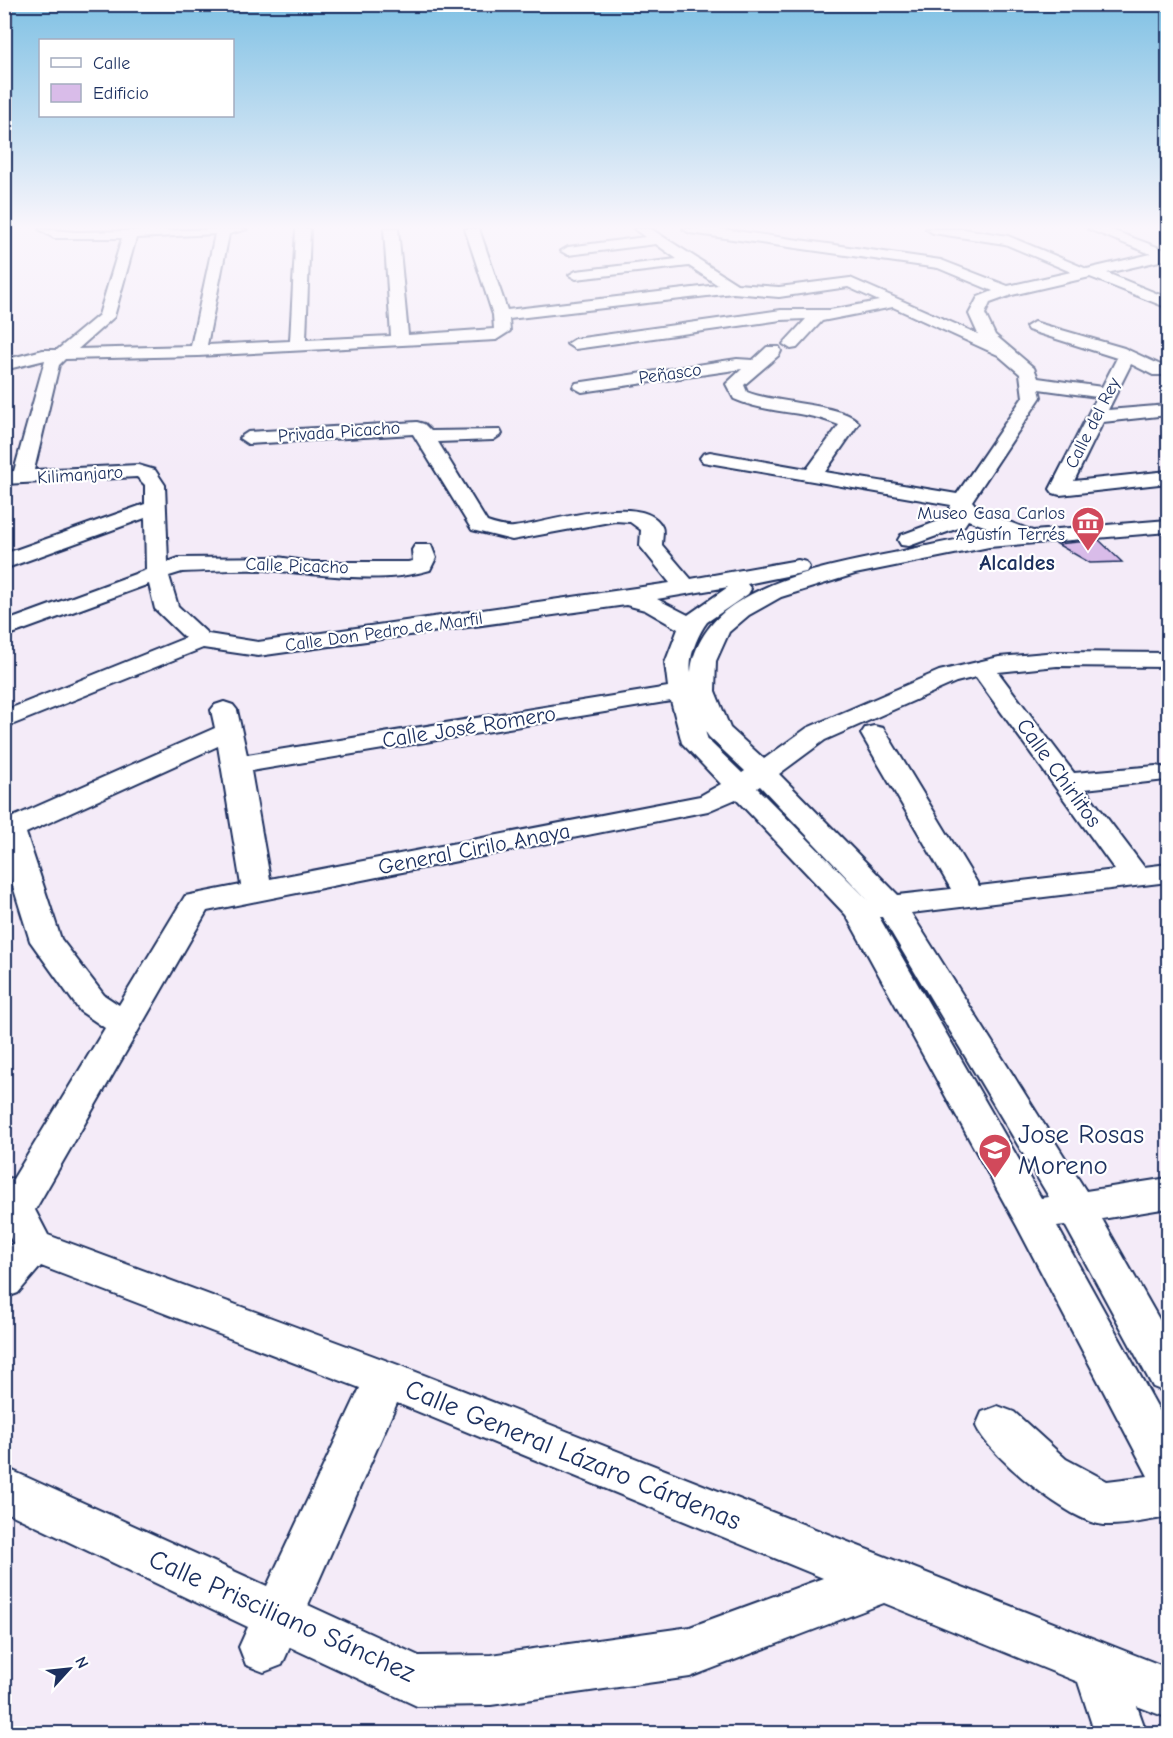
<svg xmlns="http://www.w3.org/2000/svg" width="1173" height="1738" viewBox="0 0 1173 1738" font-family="'Comic Neue',sans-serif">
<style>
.building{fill:#d9bce9;stroke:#1b2f5e;stroke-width:1.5}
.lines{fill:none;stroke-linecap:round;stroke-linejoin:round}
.minor-casing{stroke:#1b2f5e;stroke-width:4}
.minor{fill:#fff;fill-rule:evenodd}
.labels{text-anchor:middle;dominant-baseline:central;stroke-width:4.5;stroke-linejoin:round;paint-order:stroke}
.far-street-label{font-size:18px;fill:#1b2f5e;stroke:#fff}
.far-poi-label{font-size:18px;fill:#1b2f5e;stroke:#fff;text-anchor:end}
.far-quarter-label{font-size:22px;font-weight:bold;fill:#1b2f5e;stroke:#fff}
.street-label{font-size:22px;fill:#1b2f5e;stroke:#fff}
.near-poi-label{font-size:27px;fill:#1b2f5e;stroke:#fff;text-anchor:start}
.near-street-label{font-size:27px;fill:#1b2f5e;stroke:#fff}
</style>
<rect width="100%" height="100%" fill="#f4ebf8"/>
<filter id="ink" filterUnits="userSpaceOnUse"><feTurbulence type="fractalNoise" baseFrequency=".0167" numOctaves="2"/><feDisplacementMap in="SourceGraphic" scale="12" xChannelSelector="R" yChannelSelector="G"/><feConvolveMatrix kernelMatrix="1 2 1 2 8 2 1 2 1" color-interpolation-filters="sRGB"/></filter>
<g filter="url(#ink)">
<path class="building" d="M1099 540 1122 562 1090 563 1057 544Z"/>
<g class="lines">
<g class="minor-casing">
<path id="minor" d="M39 229 76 232 247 229 229 234 207 345 290 341 296 229H310L306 340 391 336 384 229H398L408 335 494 329 493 315 465 229H479L507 310 718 285 689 266 576 279 569 275 576 271 677 259 656 244 568 255 561 251 568 247 645 237 634 229H651L737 284 779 287 850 278 978 334 969 314 978 297 993 291 938 268 690 233 683 229H722L941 260 1008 286 1071 272 1005 244 933 233 926 229H964L1008 236 1087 269 1151 254 1088 229H1109L1168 251V259L1107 273 1168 298V308L1090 277 1012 295 990 303 985 314 995 335 1034 368 1038 378 1102 387 1117 358 1028 330 1026 327 1034 322 1124 348 1165 367 1168 371 1165 375H1153L1131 364 1108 410 1168 405V415L1103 422 1074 481 1168 471V483L1060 495 1053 493 1050 489 1097 397 1039 389 1041 397 972 501 980 511 1033 531 1168 520V532L989 547 855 574 781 597 749 615 729 632 716 661 715 691 730 728 764 759 807 728 939 671 999 657 1057 652 1168 653V667L1057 666 998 672 1074 773 1156 766 1166 768 1168 772 1166 780 1085 789 1144 867 1168 864V882L911 913 1086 1191 1168 1178V1208L1102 1219 1168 1335V1393L1153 1387 1065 1225 1057 1226 1168 1426V1517C1149 1520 1125 1526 1104 1525 1071 1523 989 1456 976 1426L982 1412 998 1406 1014 1412 1066 1459 1107 1481 1148 1476 1017 1226 846 915 736 799 708 811 207 911 35 1210 48 1235 401 1366 1168 1668V1718L1137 1706 1147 1734H1095L1078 1682 884 1603 690 1677 491 1705 417 1706 290 1647 282 1665 264 1672 246 1665 239 1647 248 1627 4 1511V1467L267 1586 360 1388 41 1266 18 1293 4 1298V1252L13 1243 4 1227V1177L13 1179 105 1028 80 1011 30 941 4 857V821L215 728 211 710 215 705 224 702 233 705 237 710 247 755 668 687 665 663 678 629 645 610 626 605 258 656 203 648 4 728V711L185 638 155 609 149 584 4 637V622L146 570 145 518 4 569V554L145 504V485L137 477 4 484V472L14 471 45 360 4 370V360L43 350H57L99 315 122 238H54ZM215 234 191 346 78 349 114 317 136 238ZM848 287 879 301 830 310H781L575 339 567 344 575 349 781 320 806 319 783 344 791 349 797 348 822 321 893 307 998 355 1020 374 1023 397 957 494 825 472 859 423C846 404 772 403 747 392L744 385 779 355 781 351 779 347H767L753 360 737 359 576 383 573 387 582 392 742 369 726 384 734 399C767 414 806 410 839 425L807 469 710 452 703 454 700 458 703 462 951 505 947 518 901 535 898 540 901 545 909 546 964 526 968 520 1003 533C969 536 936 544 903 551 849 562 780 573 733 605 711 620 693 645 691 672 688 657 698 634 707 622L748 594 751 589 747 584 806 572 809 567 806 562 798 560 691 579 662 545C662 540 664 531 662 527 645 490 545 524 514 527 505 528 496 525 487 522L438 442 493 440 502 434 500 430 431 431 424 424 417 422 248 432 239 438 248 444 413 434 472 530 512 540 615 521 630 522 641 530 640 546 670 583 258 642 208 634 178 606 169 576 182 572C214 571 247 568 279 571 327 575 383 584 430 570L436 558 431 545H415L412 550 413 561 408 562H311L278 557 179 558 168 562 165 485 155 470 138 465 34 470 59 365 65 359 198 356 496 340 510 331 509 319 733 293 779 297ZM728 587 688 615 657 599ZM976 677 1115 870 979 886 887 734 883 728 874 726 865 728 861 734 951 889 898 895 779 774 825 740 956 682ZM671 701 682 743 721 784 700 796 270 879 251 771ZM705 731 709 737 745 771 742 773 708 740ZM218 746 241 885 185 896 119 1005 104 995 61 939 26 833ZM760 786 868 900 757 788ZM879 917H882L1049 1197 1041 1198ZM397 1403 823 1578 690 1627 491 1655 419 1656 308 1605Z"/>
</g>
<use href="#minor" class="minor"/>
</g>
</g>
<linearGradient id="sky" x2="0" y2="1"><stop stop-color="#80c1e4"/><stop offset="0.48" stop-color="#faf6fc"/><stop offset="1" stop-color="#faf6fc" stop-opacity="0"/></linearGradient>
<rect width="1173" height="473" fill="url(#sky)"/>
<defs>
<g id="museum-pin" transform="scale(1.725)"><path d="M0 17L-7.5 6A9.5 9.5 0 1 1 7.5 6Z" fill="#d1495b" stroke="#fff"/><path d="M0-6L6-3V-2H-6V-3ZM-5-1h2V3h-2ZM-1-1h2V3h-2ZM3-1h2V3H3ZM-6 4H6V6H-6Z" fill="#fff"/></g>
<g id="school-pin" transform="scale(1.725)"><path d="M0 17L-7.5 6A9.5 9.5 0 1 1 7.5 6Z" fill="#d1495b" stroke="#fff"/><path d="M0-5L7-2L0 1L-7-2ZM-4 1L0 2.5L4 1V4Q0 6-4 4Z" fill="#fff"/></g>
</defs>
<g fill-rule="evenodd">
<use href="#museum-pin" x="1088" y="523"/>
<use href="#school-pin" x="995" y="1150"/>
</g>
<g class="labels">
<g class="far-street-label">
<text transform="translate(670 374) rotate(-8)">Peñasco</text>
<text transform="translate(1093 423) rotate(-63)">Calle del Rey</text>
<text transform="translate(339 432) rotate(-4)">Privada Picacho</text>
<text transform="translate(80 475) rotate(-4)">Kilimanjaro</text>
<text transform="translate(297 566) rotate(2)">Calle Picacho</text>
<text transform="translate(384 632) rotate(-8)">Calle Don Pedro de Marfil</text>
</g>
<g class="far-poi-label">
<text x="1065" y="513">Museo Casa Carlos<tspan x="1065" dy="21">Agustín Terrés</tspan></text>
</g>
<g class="far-quarter-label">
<text x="1017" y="563">Alcaldes</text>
</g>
<g class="street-label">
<text transform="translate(469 727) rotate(-9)">Calle José Romero</text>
<text transform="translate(1059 773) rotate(54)">Calle Chirlitos</text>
<text transform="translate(474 849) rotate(-11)">General Cirilo Anaya</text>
</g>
<g class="near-poi-label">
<text x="1018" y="1134">Jose Rosas<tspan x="1018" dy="31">Moreno</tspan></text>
</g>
<g class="near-street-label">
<text transform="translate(573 1455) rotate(22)">Calle General Lázaro Cárdenas</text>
<text transform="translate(282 1616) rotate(24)">Calle Prisciliano Sánchez</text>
</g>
</g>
<rect width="1173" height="1738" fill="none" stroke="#fff" stroke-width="24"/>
<rect x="12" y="12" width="1149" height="1714" fill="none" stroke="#1b2f5e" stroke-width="2" filter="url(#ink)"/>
<rect x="39" y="39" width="195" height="78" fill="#ffffff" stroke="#a4acbf" stroke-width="1.5"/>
<rect x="51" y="58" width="30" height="9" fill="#ffffff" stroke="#a4acbf" stroke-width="1.5"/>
<text x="93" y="69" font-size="18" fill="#1b2f5e">Calle</text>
<rect x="51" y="84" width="30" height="18" fill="#d9bce9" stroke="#a4acbf" stroke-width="1.5"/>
<text x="93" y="99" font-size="18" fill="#1b2f5e">Edificio</text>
<g transform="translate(69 1669) rotate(63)" stroke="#ffffff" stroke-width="4.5" paint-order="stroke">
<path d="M0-4.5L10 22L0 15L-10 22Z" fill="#1b2f5e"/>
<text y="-9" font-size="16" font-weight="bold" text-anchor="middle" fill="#1b2f5e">N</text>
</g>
</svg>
